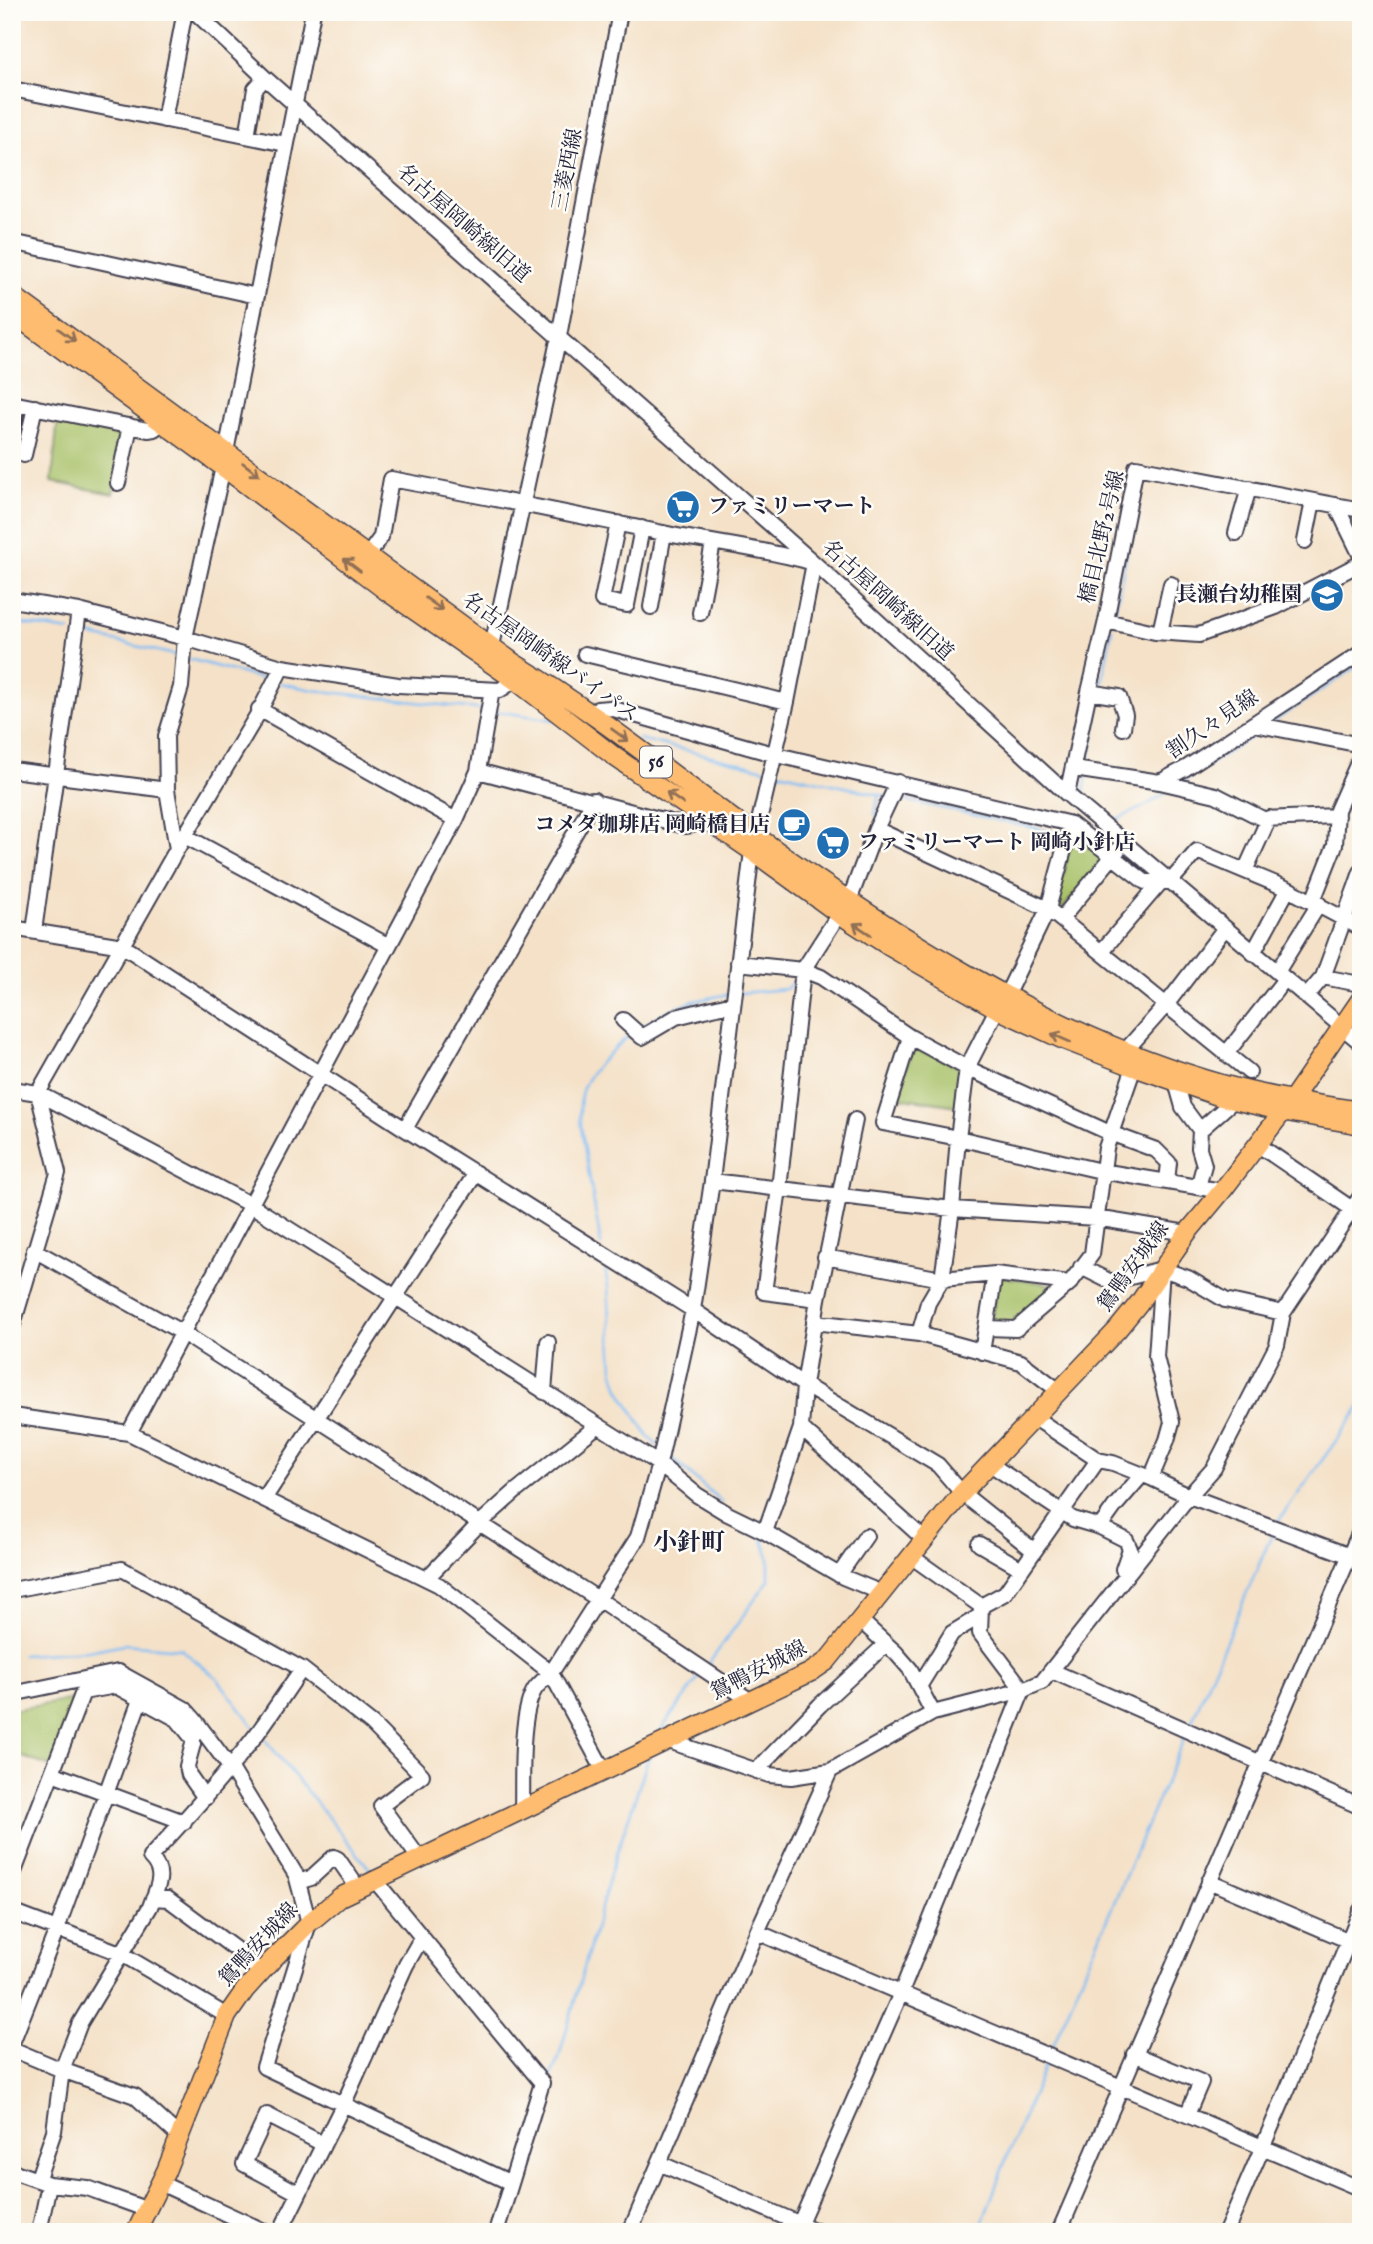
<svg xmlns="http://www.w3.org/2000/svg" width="1373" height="2244" viewBox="0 0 1373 2244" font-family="'IM FELL English','Noto Serif JP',serif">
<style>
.green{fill:#a8c167;stroke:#657251;stroke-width:2}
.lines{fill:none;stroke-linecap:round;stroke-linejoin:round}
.stream{stroke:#82bdf4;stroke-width:2.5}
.minor-casing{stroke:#423f50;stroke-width:18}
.major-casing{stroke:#423f50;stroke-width:21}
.minor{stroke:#fff;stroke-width:14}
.major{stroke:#febc70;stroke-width:18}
.oneway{stroke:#906f56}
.labels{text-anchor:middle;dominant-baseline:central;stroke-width:5;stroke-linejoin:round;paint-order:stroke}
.shield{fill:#fdfcf7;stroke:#646373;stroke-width:2}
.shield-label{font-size:19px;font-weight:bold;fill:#22223b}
.street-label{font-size:21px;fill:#22223b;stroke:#fdfcf7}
.poi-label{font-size:21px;font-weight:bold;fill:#22223b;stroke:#fdfcf7;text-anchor:start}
.quarter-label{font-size:24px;font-weight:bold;fill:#22223b;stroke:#fdfcf7}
</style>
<rect width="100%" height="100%" fill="#fdfcf7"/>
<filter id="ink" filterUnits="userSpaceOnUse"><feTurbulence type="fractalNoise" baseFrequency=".0143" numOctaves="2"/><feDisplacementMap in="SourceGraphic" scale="14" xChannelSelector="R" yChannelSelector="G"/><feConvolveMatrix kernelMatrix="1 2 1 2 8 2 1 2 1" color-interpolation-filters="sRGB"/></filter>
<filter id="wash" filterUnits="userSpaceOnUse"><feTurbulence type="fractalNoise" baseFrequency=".00686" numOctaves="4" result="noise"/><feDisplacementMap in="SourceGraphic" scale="28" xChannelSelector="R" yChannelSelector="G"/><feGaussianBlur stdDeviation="1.57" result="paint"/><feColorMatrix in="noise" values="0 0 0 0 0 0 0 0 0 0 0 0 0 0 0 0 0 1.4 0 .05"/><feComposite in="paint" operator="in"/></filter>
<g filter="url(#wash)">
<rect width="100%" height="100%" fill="#f4e1c7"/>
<path class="green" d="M58 416 126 430 113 494 52 482Z
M1074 830 1107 858 1062 909 1056 905Z
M914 1043 963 1070 958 1106 897 1097Z
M998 1276 1061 1286 1016 1325 991 1323Z
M77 1699 51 1767 12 1753V1710Z"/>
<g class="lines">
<path class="stream" d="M1114 616 1141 482
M12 622 70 631
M80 633 179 656
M189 659 270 681
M280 683 313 690 485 710
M1101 688 1112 628
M495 711 554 720
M1273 722 1361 664
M639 739 765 769
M1090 757 1099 701
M775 771 885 796
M1183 782 1259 732
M1084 793 1087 776
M895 798 1063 834
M875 815 879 794
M1110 823 1147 805 1171 790
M740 993 786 989 795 980
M639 1028 664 1013 694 1001 729 994
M601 1245 580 1121C580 1110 579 1098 583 1088 590 1069 616 1047 631 1034
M604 1262 608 1287 613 1369 619 1389 648 1436 657 1445
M667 1454 723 1503
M1277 1523 1361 1406
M22 1655 88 1651 124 1644 181 1649 217 1678 254 1727
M707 1666 769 1580V1557L762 1537
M1190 1725 1273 1532
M263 1737 373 1873
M656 1737 701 1674
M1051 2050 1186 1734
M547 2084 559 2057 612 1868 649 1756
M979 2232 1004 2164 1047 2060"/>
</g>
</g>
<g filter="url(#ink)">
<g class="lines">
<g class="minor-casing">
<path id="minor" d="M195 12 265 78 814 563 1067 794 1361 1043
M12 89 286 144
M164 120 184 16 188 12
M247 136 255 89 265 78
M12 242 257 296
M12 403 148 430 154 429 162 423
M12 427 17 404
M24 455 35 407
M118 483 130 426
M1336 505 1361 556
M618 523 602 600 627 605 642 528
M1236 533 1249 488
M1305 541 1313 501
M368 555 381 537 391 479C484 496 576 515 668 534 717 544 766 549 814 563L787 702 752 851 712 1181 693 1310 659 1464 638 1537 551 1673C546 1678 539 1683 535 1689 519 1714 523 1779 522 1810
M12 600 79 611 185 638 282 667 398 685 500 690 515 680
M651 607 664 533
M700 613 713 543
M1106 621 1155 632 1199 635 1276 607 1361 563
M1160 632 1171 584
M492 646 559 336 620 12
M585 654 787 702
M1089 692 1119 697 1125 715 1123 728
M259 709 456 820
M592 715 597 709 610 708 773 754 1071 824 1145 882H1170L1197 851 1288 889 1361 928
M1254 724 1361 745
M1074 769 1160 782 1216 795 1263 819 1337 816
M12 770 167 790
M478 771 685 826 692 825 700 816
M1160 782 1186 768 1361 653
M1067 794 1089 692 1106 621 1136 467 1361 510
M876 829 1048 909 1249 1072
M185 836 387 945
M177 849 167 790 166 736 181 687 185 638 223 467 313 12
M1245 871 1269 818
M1361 872 1355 889 1361 892
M849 901 876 829 898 782
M1313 901 1335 845 1337 810 1361 756
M1061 919 1118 850
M12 928 123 946 405 1129 693 1310 804 1385 938 1465 962 1493 1033 1550
M34 931 79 611
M1101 952 1161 882
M1253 953 1288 889
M738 963 803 970 821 977 910 1037 967 1068 1110 1133 1156 1150 1169 1163 1167 1181
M1277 972 1319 904
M1323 977 1360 984 1361 989
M1006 996 1048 909 1071 824
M1306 997 1323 977 1355 889
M623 1020 642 1037 676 1017 733 1003
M910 1037 883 1123 958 1138 1101 1171 1222 1191
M1126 1050 1166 1005 1225 928
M1226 1054 1285 979
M1176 1082 1183 1107 1200 1130 1199 1148 1204 1165 1198 1187
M12 1089 38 1093 251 1205 659 1464 697 1495 728 1514 765 1532 843 1577 882 1593
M405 1129 594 800
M1200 1130 1234 1100
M1257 1144 1352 1209
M712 1181 952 1209 1096 1218 1187 1233
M34 1250 181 1332 598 1599 751 1701
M825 1257 942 1279 995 1274 1070 1283
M1081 1267 1111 1282 1162 1269 1188 1278 1225 1300 1283 1313
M818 1299 764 1292 779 1189 803 970 839 914
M814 1322 919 1334 1021 1362 1059 1391
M12 1328 58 1173 38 1093 177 849 259 712 282 667
M987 1328 1016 1329 1070 1283 1092 1254 1106 1148 1134 1067
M919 1334 928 1303 942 1279 952 1209 958 1138 967 1068 997 1009
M982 1352 995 1274
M544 1392 548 1342
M12 1416 129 1433 439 1585 551 1673 604 1771
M1035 1418 1098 1460 1113 1463 1151 1478 1189 1496 1361 1560
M801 1428 925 1540
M129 1433 456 820 478 771 492 690
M990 1464 1073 1519 1100 1527 1115 1506 1142 1475
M1151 1478 1167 1440 1172 1422 1156 1357 1162 1269
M264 1499 476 1173
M1100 1527 1126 1540 1130 1549 1123 1569 1129 1572
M765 1532 801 1428 804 1385 818 1299 855 1120
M979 1544 1022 1569
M912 1557 981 1606
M839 1575 866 1536
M427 1578 479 1524 516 1491 597 1426
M12 1590 122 1569 302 1669 372 1724 422 1775 381 1806 419 1858
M981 1606 1005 1593 1098 1460
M981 1606 980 1633 1023 1690
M860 1620 896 1653 910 1669 933 1713
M1052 1671 1361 1807
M920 1685 952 1633 980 1616
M12 1694 118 1672 185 1709 194 1719 230 1767 296 1875 309 1923 264 2067 511 2183
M669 1741 769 1775 791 1777 830 1771 933 1713 1023 1690 1042 1682 1189 1496 1214 1468 1277 1345 1283 1313 1361 1196
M756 1771 820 1705 886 1644
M52 1773 184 1822
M12 1877 83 1692 116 1686 177 1719 193 1739V1744L187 1766 189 1775 205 1798
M374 1879 542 2083 496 2232
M1209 1881 1361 1946
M298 1882 311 1878 334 1857 338 1859 358 1888
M153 1898 168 1899 238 1951 261 1973
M12 1912 120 1953 227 2016
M757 1932 1361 2189
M12 2043 57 1929 140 1700
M12 2049 62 2070 135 2096 179 2136
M1134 2054 1201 2082 1187 2115
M659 2163 819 2232
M12 2171 49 2184 87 2188 148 2210
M38 2178 54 2131 62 2070 80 2023 150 1907C157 1887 167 1874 150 1857 187 1818 223 1778 256 1735 272 1714 286 1691 302 1669
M160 2183 266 2232
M298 2193 244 2164 267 2115 323 2144
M39 2232 49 2184
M280 2232 344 2103 406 1965 422 1937
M630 2232 757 1932 830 1771
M796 2232 901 1993 1023 1690
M1059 2232 1361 1529
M1226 2232 1288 2088 1361 1910"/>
</g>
<g class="major-casing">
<path id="major" d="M12 295 514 663C598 714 675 777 755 835 892 934 1042 1030 1205 1079 1256 1095 1308 1103 1361 1111
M12 313 223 467 385 590 515 680 615 757 752 851 839 914 890 947 997 1009 1064 1040 1134 1067 1221 1097 1281 1111 1361 1125
M136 2232 166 2171 227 2016 245 1990 273 1959 309 1923 340 1897 811 1672 827 1661 962 1493 1117 1330 1139 1303 1187 1233 1222 1191 1291 1101 1361 999"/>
</g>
<use href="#minor" class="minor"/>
<use href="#major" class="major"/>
</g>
<defs><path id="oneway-shaft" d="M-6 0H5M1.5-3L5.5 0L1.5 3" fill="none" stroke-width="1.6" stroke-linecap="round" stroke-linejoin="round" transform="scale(1.75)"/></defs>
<g class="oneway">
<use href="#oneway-shaft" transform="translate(67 335) rotate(36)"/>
<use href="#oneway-shaft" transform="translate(251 469) rotate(37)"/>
<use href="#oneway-shaft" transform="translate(352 565) rotate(-143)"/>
<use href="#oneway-shaft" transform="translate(434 604) rotate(36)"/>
<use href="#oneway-shaft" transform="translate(620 735) rotate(36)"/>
<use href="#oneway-shaft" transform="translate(675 798) rotate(-145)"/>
<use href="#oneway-shaft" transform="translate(862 929) rotate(-147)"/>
<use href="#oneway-shaft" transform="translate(1061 1038) rotate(-156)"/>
</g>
</g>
<defs>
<g id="supermarket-disc" transform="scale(1.75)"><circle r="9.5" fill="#1f6fb2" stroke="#fdfcf7"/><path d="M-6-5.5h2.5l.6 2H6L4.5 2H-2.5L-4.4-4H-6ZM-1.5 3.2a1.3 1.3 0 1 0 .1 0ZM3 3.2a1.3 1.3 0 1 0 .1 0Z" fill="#fff"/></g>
<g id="school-disc" transform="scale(1.75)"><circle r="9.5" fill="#1f6fb2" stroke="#fdfcf7"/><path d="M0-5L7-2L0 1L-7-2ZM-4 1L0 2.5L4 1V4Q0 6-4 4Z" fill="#fff"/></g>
<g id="cafe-disc" transform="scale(1.75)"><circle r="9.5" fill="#1f6fb2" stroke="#fdfcf7"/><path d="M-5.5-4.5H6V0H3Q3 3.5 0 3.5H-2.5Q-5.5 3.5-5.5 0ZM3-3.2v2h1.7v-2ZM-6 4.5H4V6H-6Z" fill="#fff"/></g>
</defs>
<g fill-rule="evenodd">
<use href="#supermarket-disc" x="683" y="507"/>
<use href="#school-disc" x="1327" y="595"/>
<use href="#cafe-disc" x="794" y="825"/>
<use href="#supermarket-disc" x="833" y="843"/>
</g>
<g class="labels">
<rect class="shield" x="640" y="746.5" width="32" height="31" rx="5"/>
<g class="shield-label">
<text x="656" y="762">56</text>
</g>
<g class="street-label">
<text transform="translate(568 170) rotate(-79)">三菱西線</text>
<text transform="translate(463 224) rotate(41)">名古屋岡崎線旧道</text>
<text transform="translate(1103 537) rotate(-77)">橋目北野2号線</text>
<text transform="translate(887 601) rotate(42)">名古屋岡崎線旧道</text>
<text transform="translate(550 658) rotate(35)">名古屋岡崎線バイパス</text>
<text transform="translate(1213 725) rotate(-34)">割久々見線</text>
<text transform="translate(1134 1267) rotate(-54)">鴛鴨安城線</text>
<text transform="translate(759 1671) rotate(-27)">鴛鴨安城線</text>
<text transform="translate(259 1945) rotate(-47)">鴛鴨安城線</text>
</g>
<g class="poi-label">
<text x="708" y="507">ファミリーマート</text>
<text x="1302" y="595" text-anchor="end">長瀬台幼稚園</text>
<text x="770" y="825" text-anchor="end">コメダ珈琲店 岡崎橋目店</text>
<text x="858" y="843">ファミリーマート 岡崎小針店</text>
</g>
<g class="quarter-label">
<text x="689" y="1543">小針町</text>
</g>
</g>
<rect width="1373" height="2244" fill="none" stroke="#fdfcf7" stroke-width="42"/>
</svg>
